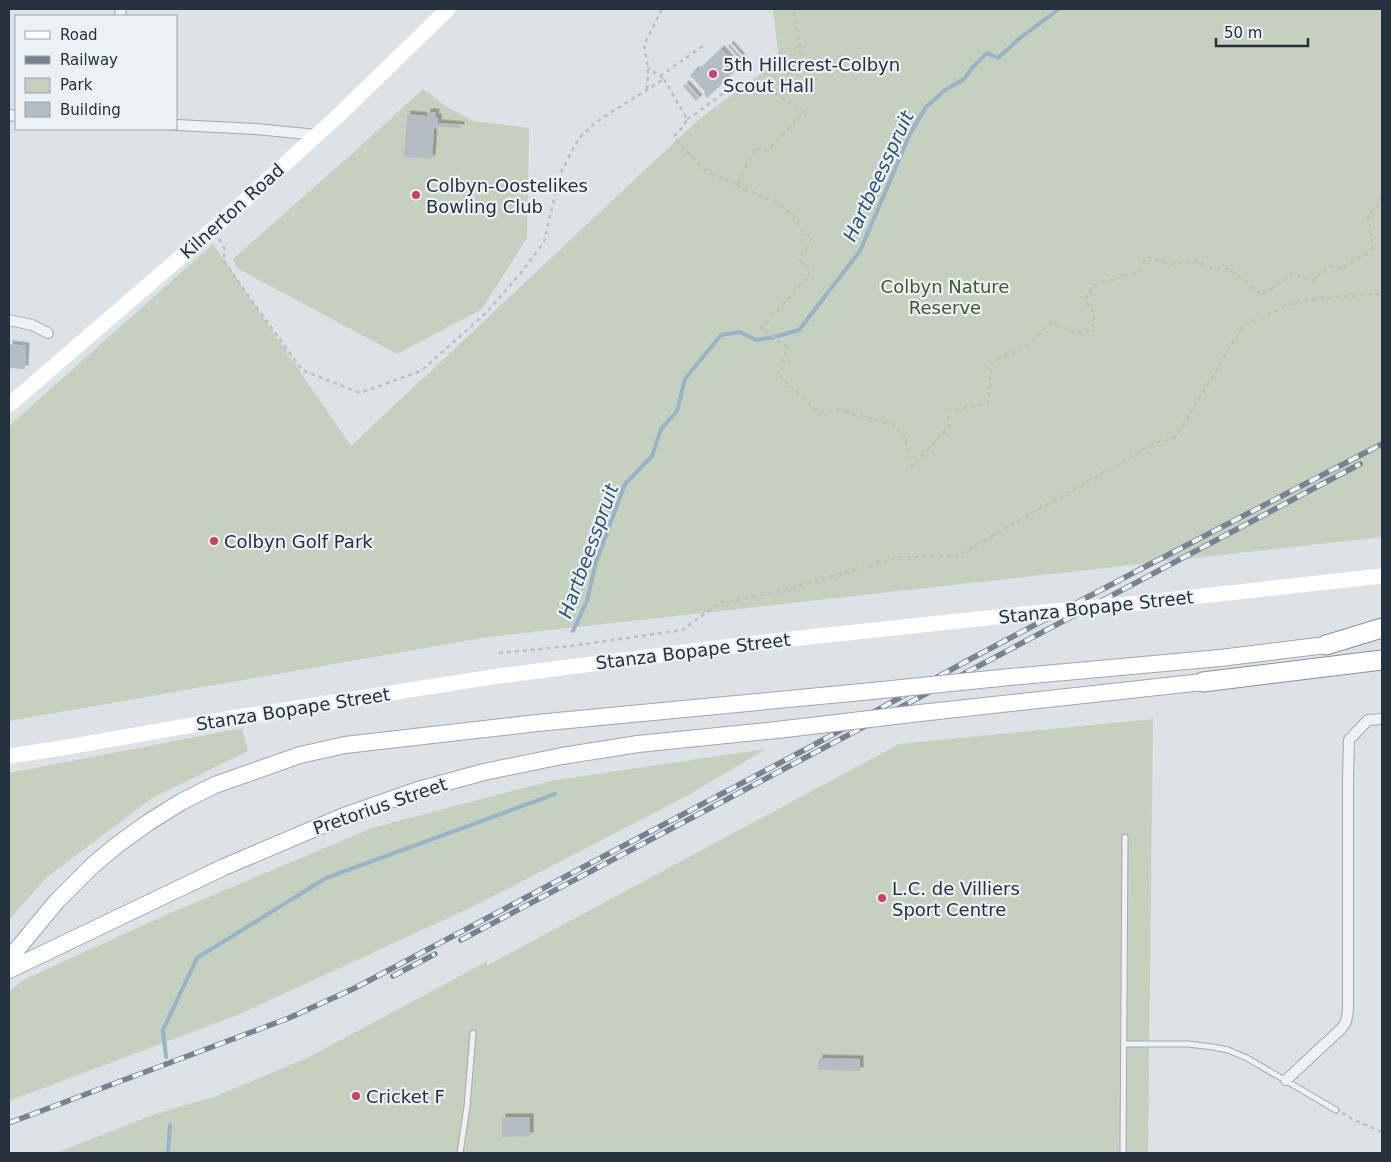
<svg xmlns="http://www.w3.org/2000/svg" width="1391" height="1162" viewBox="0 0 1391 1162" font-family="'DejaVu Sans',sans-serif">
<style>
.green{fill:#c5d1be}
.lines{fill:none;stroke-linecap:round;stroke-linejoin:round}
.stream{stroke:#97b4c8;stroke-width:4}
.building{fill:#b4bcc4;filter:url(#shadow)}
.lane-casing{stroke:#a2a9b1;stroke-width:7}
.street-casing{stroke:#a2a9b1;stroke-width:12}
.primary-casing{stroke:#9ca8b3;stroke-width:18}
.highway-casing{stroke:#84919e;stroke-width:21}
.path{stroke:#bbc0c5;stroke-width:2.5;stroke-dasharray:4 4;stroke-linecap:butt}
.lane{stroke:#eff2f5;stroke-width:5}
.street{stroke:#eff2f5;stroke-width:10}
.secondary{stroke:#fff;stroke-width:15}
.primary{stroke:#fff;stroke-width:16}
.highway{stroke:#fff;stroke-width:19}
.rail-casing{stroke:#768391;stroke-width:5.5}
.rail{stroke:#ecf1f5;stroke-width:4;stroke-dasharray:11;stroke-linecap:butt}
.primary-bridge-casing{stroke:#9ca8b3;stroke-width:18;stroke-linecap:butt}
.secondary-bridge{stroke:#fff;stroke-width:15}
.primary-bridge{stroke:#fff;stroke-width:16}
.poi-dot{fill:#cf3e64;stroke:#ecf1f5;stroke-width:2}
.labels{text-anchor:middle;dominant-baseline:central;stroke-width:4.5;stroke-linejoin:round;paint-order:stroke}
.poi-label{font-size:18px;fill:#26313e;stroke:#ecf1f5;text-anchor:start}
.street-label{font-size:18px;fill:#26313e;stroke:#ecf1f5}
.park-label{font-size:18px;fill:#3f5933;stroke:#ecf1f5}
.water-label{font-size:19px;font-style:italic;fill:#305572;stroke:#ecf1f5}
</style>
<defs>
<filter id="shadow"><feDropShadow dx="3.5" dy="-3.5" stdDeviation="0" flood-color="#0004"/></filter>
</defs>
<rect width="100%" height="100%" fill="#dde2e7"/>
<path class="green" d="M773 9H1382V537L488 637 9 721V426L213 244 351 446 698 120 779 60Z
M423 89 447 107 474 121 529 128 527 238 482 309 397 354 237 268 233 259 354 152Z
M1153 719 1148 1153H56L155 1114 214 1097 309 1057 486 962 488 965 899 744Z
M242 728 248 751 152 798 47 877 9 920V773Z
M766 749 685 797 472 907 240 1014 9 1101V992L21 981 168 914 372 828 550 781Z"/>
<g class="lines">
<path class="stream" d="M573 631 587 601 596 562 625 484 652 456 661 429 677 411 685 379 721 335 740 332 756 340 774 337 799 330 860 251 910 134 926 107 945 90 964 79 973 67 987 53 998 58 1020 38 1059 9
M166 1057 163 1030 197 958 326 878 555 794
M168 1153 170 1125"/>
</g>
<path class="building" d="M730 44 743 59 741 61 728 46Z
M721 49 738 68 707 98 704 94 705 92 690 75 695 70 697 71Z
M686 84 699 98 696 101 683 86Z
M427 112H436L435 117H438V123L461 125V128L441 127 434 129 432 159 404 157 407 114 427 116Z
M9 344 26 346 25 369 9 368Z
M819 1058 860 1059V1071L818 1070Z
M502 1117H530V1136L502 1137Z"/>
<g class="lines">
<g class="lane-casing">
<path id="lane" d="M1124 1044H1188L1213 1047 1228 1050 1247 1058 1336 1110
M460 1153 467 1107 473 1033
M1123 1153 1125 837"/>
</g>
<g class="street-casing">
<path id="street" d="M120 16 121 9
M9 115 16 116
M176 125 256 129 317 135
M9 320 32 325 48 333
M1286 1080 1341 1029 1346 1022 1348 1010V778L1349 740 1368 720 1382 719"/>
</g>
<g class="primary-casing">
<path id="primary" d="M1010 677 1220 658 1326 645
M920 713 1203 682
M9 959 57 901 93 865 117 845 149 822 181 802 215 785 300 755 345 745 537 723 862 692
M9 970 224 867 344 816 418 790 484 772 562 756 638 744 777 730"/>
</g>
<g class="highway-casing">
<path id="highway" d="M1326 645 1382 628
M1203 682 1382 660"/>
</g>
<path class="path" d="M660 76 706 44
M664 79 687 119 683 127 674 136 676 140 705 170 737 185 755 148 767 151 804 112 776 95 801 52 793 9
M647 89 648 68 644 45 662 9
M687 119 694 115 726 91
M737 185 782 206 792 213 800 229 812 238 799 259 808 267 809 276 761 328 787 347 780 376 817 411 840 410 894 425 904 435 912 467 949 427 948 411 988 403 992 362 1027 346 1051 323 1076 333 1092 329 1095 314 1085 301 1094 285 1138 272 1147 257 1170 264 1196 261 1213 269H1229L1262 295 1293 274 1313 281 1329 265 1341 269 1373 249 1368 214 1378 206 1382 194
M219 239 225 249 223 260 302 370 360 393 421 371 486 313 520 274 544 242 560 174 579 138 596 122 664 79 648 68
M499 653 571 646 682 630 720 603 778 592 900 557 957 556 1153 444 1176 437 1243 326 1297 301 1369 294H1382
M1342 1113 1354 1120 1382 1132"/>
<use href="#lane" class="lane"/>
<use href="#street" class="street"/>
<path class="secondary" d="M9 405 213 229 339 115 448 9
M1138 603 1382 576
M9 756 62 748 232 718 492 677 763 642 1024 614"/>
<use href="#primary" class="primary"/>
<use href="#highway" class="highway"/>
<g class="rail-casing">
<path id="rail" d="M461 940 1360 464
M393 976 435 954
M9 1123 289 1018 355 988 808 748 976 656 1135 572 1382 444"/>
</g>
<use href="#rail" class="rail"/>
<g class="primary-bridge-casing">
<path id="primary-bridge" d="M862 692 1010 677
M777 730 920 713"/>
</g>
<path class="secondary-bridge" d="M1024 614 1138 603"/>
<use href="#primary-bridge" class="primary-bridge"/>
</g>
<g class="poi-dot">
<circle cx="713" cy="74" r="5"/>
<circle cx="416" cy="195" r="5"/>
<circle cx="214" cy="541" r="5"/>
<circle cx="882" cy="898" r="5"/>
<circle cx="356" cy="1096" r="5"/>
</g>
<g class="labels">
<g class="poi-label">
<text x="723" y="64">5th Hillcrest-Colbyn<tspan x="723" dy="21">Scout Hall</tspan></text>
<text x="426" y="185">Colbyn-Oostelikes<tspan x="426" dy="21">Bowling Club</tspan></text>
<text x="224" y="541">Colbyn Golf Park</text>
<text x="892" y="888">L.C. de Villiers<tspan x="892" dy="21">Sport Centre</tspan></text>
<text x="366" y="1096">Cricket F</text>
</g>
<g class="street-label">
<text transform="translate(232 211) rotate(-42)">Kilnerton Road</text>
<text transform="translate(1096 607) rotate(-6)">Stanza Bopape Street</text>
<text transform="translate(693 651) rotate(-7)">Stanza Bopape Street</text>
<text transform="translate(293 709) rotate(-9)">Stanza Bopape Street</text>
<text transform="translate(380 806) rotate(-19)">Pretorius Street</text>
</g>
<g class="park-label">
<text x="945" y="286">Colbyn Nature<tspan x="945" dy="21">Reserve</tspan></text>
</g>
<g class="water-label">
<text transform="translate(878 176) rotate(-65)">Hartbeesspruit</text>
<text transform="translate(588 551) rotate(-70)">Hartbeesspruit</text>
</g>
</g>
<rect width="1391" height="1162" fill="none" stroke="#26313e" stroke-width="20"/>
<rect x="15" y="15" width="162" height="115" fill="#ecf1f5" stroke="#9da4ac"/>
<rect x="25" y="31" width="25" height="8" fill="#ffffff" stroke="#9da4ac"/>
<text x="60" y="40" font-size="15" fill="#26313e">Road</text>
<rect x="25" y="56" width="25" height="8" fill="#768391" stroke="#9da4ac"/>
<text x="60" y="65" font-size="15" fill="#26313e">Railway</text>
<rect x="25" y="78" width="25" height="15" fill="#c5d1be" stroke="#9da4ac"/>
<text x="60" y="90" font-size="15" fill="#26313e">Park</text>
<rect x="25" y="102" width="25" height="15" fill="#b4bcc4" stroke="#9da4ac"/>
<text x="60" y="115" font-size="15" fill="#26313e">Building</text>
<path d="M1216 38v8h92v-8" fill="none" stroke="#26313e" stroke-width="2.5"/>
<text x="1224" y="38" font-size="15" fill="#26313e" stroke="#ecf1f5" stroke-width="4" paint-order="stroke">50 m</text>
</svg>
